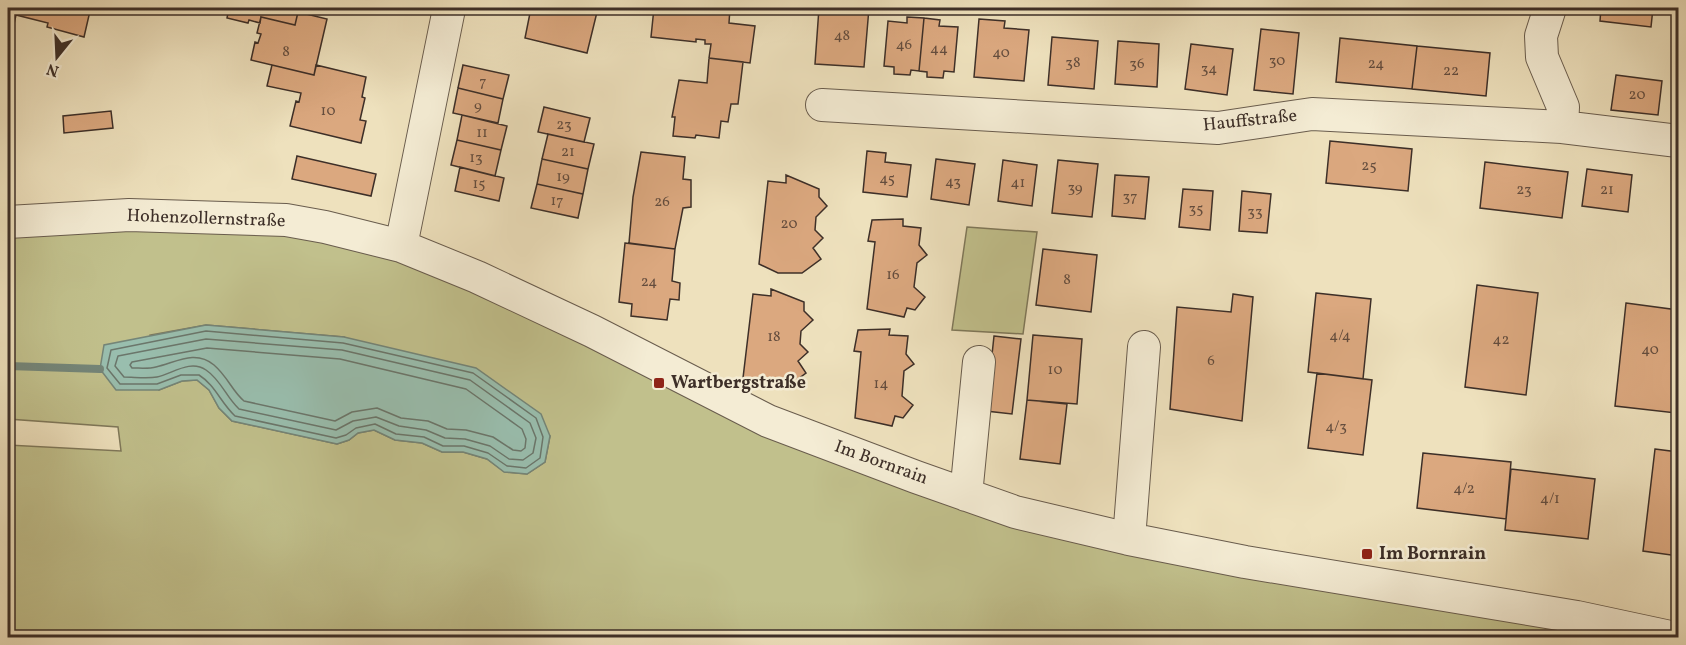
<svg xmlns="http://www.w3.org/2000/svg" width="1686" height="645" viewBox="0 0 1686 645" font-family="Vollkorn,serif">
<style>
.green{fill:#c1c08c;stroke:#7f785a;stroke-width:1.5;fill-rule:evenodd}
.water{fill:#99beae;stroke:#748578;stroke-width:1.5}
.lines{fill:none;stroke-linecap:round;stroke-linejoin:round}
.shore{stroke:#6b766b;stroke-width:1.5}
.stream{stroke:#748578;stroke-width:8}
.building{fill:#dba87f;stroke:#3d2f28;stroke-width:1.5}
.minor-casing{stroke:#695c4d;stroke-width:34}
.minor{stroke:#f4ecd4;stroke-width:32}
.poi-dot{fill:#8f2418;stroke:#f4ecd4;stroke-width:2}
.labels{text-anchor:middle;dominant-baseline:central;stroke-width:5;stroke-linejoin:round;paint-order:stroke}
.number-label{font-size:15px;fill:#644d3e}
.street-label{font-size:18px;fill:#3d2f28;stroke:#f4ecd4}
.poi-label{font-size:18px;font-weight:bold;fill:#3d2f28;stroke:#f4ecd4;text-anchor:start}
</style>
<rect width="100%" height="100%" fill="#eee1bd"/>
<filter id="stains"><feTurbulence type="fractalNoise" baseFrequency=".00333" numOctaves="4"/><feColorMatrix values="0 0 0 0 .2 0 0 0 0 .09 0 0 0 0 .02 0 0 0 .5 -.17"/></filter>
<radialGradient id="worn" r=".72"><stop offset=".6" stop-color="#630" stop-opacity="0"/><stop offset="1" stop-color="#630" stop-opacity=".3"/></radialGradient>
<path class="green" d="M8 222 325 227 1015 512 1577 617 1579 637H8V445L121 451 118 427 8 419ZM206 325 344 337 550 436 545 462 527 474 505 472 487 459 463 452H442L422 443 395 440 374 430 358 433 349 440 337 444 232 421 219 408 209 390 197 380 182 381 159 390 150 335Z
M967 227 1037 232 1023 334 952 330Z"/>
<path class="water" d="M206 325 344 337 476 368 541 414 550 436 545 462 527 474 504 472 487 459 463 452H442L422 443 395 440 374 430 358 433 349 440 337 444 232 421 219 408 209 390 197 380 182 381 159 390H116L100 369 104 345Z"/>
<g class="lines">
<path class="shore" d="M206 331 343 343 473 373 536 418 543 437 540 458 526 468 507 466 488 453 464 446H443L424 437 396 434 375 424 356 428 346 435 336 438 235 416C221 403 215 385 199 375H181L157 384H120L107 368 111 350Z
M206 339 342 350 470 380 530 423 536 438 533 453 523 460 509 459 490 446 465 439 445 438 426 430 399 426 376 417 353 421 336 430 239 409C226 397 221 380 206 370 190 359 172 374 157 377 147 379 134 377 124 377L115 366 118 356Z
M207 348 340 359 466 389 522 429 526 439 525 448 521 451 513 450 493 437 466 430 447 429 428 421 401 418 377 408 352 412 335 421 244 401C232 391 228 377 214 365 195 349 175 363 156 367 149 369 140 368 132 368L130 365 132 362Z"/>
<path class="stream" d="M8 366 100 369"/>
</g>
<path class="building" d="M8 8H84V9L90 11 84 37 47 27 48 23 16 15 14 24 8 22Z
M229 8H299L295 25 261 17 260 23 249 20 248 23 227 18Z
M531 8H598L587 53 525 38Z
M654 8H730L729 23 755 26 750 63 709 58 711 44H705V40L696 39V42L651 37Z
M819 8H869L864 67 815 64Z
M1601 8H1653L1651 27 1600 21Z
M298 12 327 19 314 75 251 60 255 42 258 43 261 34 257 33 261 17 295 25Z
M907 17 924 18 919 71 911 70 910 75 894 74V67L884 66 888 21 907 23Z
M924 18 940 20 939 26 958 27 954 72 944 71 943 78 927 77V72L919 71Z
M979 19 1005 21 1004 28 1029 30 1024 81 974 77Z
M1261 29 1299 33 1293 94 1254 90Z
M1052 37 1098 41 1094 89 1048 85Z
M1340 38 1417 46 1412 89 1336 82Z
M1118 41 1159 44 1157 87 1115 84Z
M1191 44 1233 49 1227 95 1185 89Z
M1417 46 1490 53 1486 96 1412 89Z
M709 58 743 62 738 104H731L728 122 721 121 719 138 696 135 695 138 673 136 675 117H672L679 80 707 83Z
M272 65 314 75 316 65 366 77 362 97 365 98 360 120 366 121 361 143 290 126 296 101 299 102 301 93 267 86Z
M463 65 509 75 503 99 458 88Z
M1616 75 1662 81 1658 115 1611 110Z
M458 88 503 99 498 123 453 113Z
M544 107 590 118 584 142 538 132Z
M111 111 113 128 64 133 63 116Z
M462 115 507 126 501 150 457 140Z
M548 134 594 144 588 169 542 159Z
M457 140 501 150 495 176 451 165Z
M1330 141 1412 149 1408 191 1326 183Z
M867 151 886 153 885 162 911 165 907 197 863 192Z
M641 152 685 157 683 179 691 180V207L683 208 675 249 629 243 633 197Z
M297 156 376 174 371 196 292 179Z
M542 159 588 169 583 194 537 184Z
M936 159 975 164 969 205 931 199Z
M1003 160 1037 165 1032 206 998 201Z
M1058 160 1098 164 1092 217 1052 213Z
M1485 162 1568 172 1562 218 1480 208Z
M460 167 504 178 499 201 455 191Z
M1587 169 1632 175 1628 212 1582 206Z
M786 175 819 189V197L827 206 816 217 815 230 823 238 813 248 821 259 802 273H778L759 264 768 181 786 183Z
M1115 175 1149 177 1145 219 1112 216Z
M537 184 583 194 578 218 531 208Z
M1183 189 1213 191 1210 230 1179 227Z
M1242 191 1271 194 1267 233 1239 231Z
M903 219V226L921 228 919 245 927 255 917 263 914 287 925 297 915 310 907 308 904 317 867 309 875 242 868 241 872 220Z
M625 243 675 249 672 281 680 283 679 300 670 299 667 320 631 316 632 304 619 302Z
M1043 249 1097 255 1091 312 1036 305Z
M1477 285 1538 293 1526 395 1465 387Z
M771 289 804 302V311L813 320 801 331 800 344 808 352 798 361 806 373 787 387 763 386 743 378 753 294 771 296Z
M1316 293 1371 299 1363 379 1308 372Z
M1233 294 1253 297 1242 421 1170 409 1177 307 1231 312Z
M1626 303 1678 310V390L1676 413 1615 406Z
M890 329 889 335 908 336 906 354 914 364 904 371 902 396 913 405 903 418 895 416 892 426 855 418 861 352 854 351 858 330Z
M1033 335 1082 339 1077 404 1027 400Z
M994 336 1021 339 1012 414 986 411Z
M1317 373 1372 380 1363 455 1308 448Z
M1027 400 1067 404 1060 464 1020 459Z
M1655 449 1678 452V556L1643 551Z
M1423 453 1511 462 1506 519 1417 508Z
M1511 469 1595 479 1588 539 1505 530Z"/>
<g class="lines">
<g class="minor-casing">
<path id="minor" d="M1550 8 1541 36 1542 57 1563 107 1562 127
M822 105 1218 128 1312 114 1562 127 1678 141
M8 222 129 215 286 220 325 227 401 246 477 277 592 331 768 421 916 477 1015 512 1129 539 1245 562 1577 617 1675 638
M401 246 449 9
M966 495 979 362
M1129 539 1144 347"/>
</g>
<use href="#minor" class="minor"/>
</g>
<g class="poi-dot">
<rect x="653" y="377" width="12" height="12" rx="3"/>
<rect x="1361" y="548" width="12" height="12" rx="3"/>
</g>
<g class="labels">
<g class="number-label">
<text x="842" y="36">48</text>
<text x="904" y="45">46</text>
<text x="939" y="49">44</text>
<text x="286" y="52">8</text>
<text x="1001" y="53">40</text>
<text x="1277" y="61">30</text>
<text x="1073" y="63">38</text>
<text x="1137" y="64">36</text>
<text x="1376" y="64">24</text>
<text x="1209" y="69">34</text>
<text x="1451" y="71">22</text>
<text x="483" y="82">7</text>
<text x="1637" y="95">20</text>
<text x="478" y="106">9</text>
<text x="328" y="111">10</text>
<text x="564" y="125">23</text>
<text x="482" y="133">11</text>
<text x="568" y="152">21</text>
<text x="476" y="158">13</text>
<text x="1369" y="166">25</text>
<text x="563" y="177">19</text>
<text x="887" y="179">45</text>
<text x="953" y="182">43</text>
<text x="1018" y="183">41</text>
<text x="479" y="184">15</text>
<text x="1075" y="188">39</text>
<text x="1524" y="190">23</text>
<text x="1607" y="190">21</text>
<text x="1130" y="197">37</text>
<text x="557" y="201">17</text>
<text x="662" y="202">26</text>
<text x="1196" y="209">35</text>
<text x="1255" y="212">33</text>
<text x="789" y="224">20</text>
<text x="893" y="275">16</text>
<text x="1067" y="280">8</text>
<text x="649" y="282">24</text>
<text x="1340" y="336">4/4</text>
<text x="774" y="337">18</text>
<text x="1501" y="340">42</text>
<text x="1650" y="350">40</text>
<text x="1211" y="361">6</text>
<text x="1055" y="370">10</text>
<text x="881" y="384">14</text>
<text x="1336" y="427">4/3</text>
<text x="1464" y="489">4/2</text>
<text x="1550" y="499">4/1</text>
</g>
<g class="street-label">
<text transform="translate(1250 121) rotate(-6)">Hauffstraße</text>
<text transform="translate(206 219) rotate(2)">Hohenzollernstraße</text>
<text transform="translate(881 463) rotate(20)">Im Bornrain</text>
</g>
<g class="poi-label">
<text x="671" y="383">Wartbergstraße</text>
<text x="1379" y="554">Im Bornrain</text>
</g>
</g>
<rect width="1686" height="645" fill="none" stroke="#eee1bd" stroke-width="30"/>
<rect x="9" y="9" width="1668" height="627" fill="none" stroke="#3d2f28" stroke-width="3"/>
<rect x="15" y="15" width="1656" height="615" fill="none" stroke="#3d2f28" stroke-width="1.5"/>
<g transform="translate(57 57) rotate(198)" stroke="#f4ecd4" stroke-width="4.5" paint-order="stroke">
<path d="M0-4.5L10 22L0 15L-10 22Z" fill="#3d2f28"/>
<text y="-9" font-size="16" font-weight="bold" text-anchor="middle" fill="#3d2f28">N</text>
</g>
<rect width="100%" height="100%" filter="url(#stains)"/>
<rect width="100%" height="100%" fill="url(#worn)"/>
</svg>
